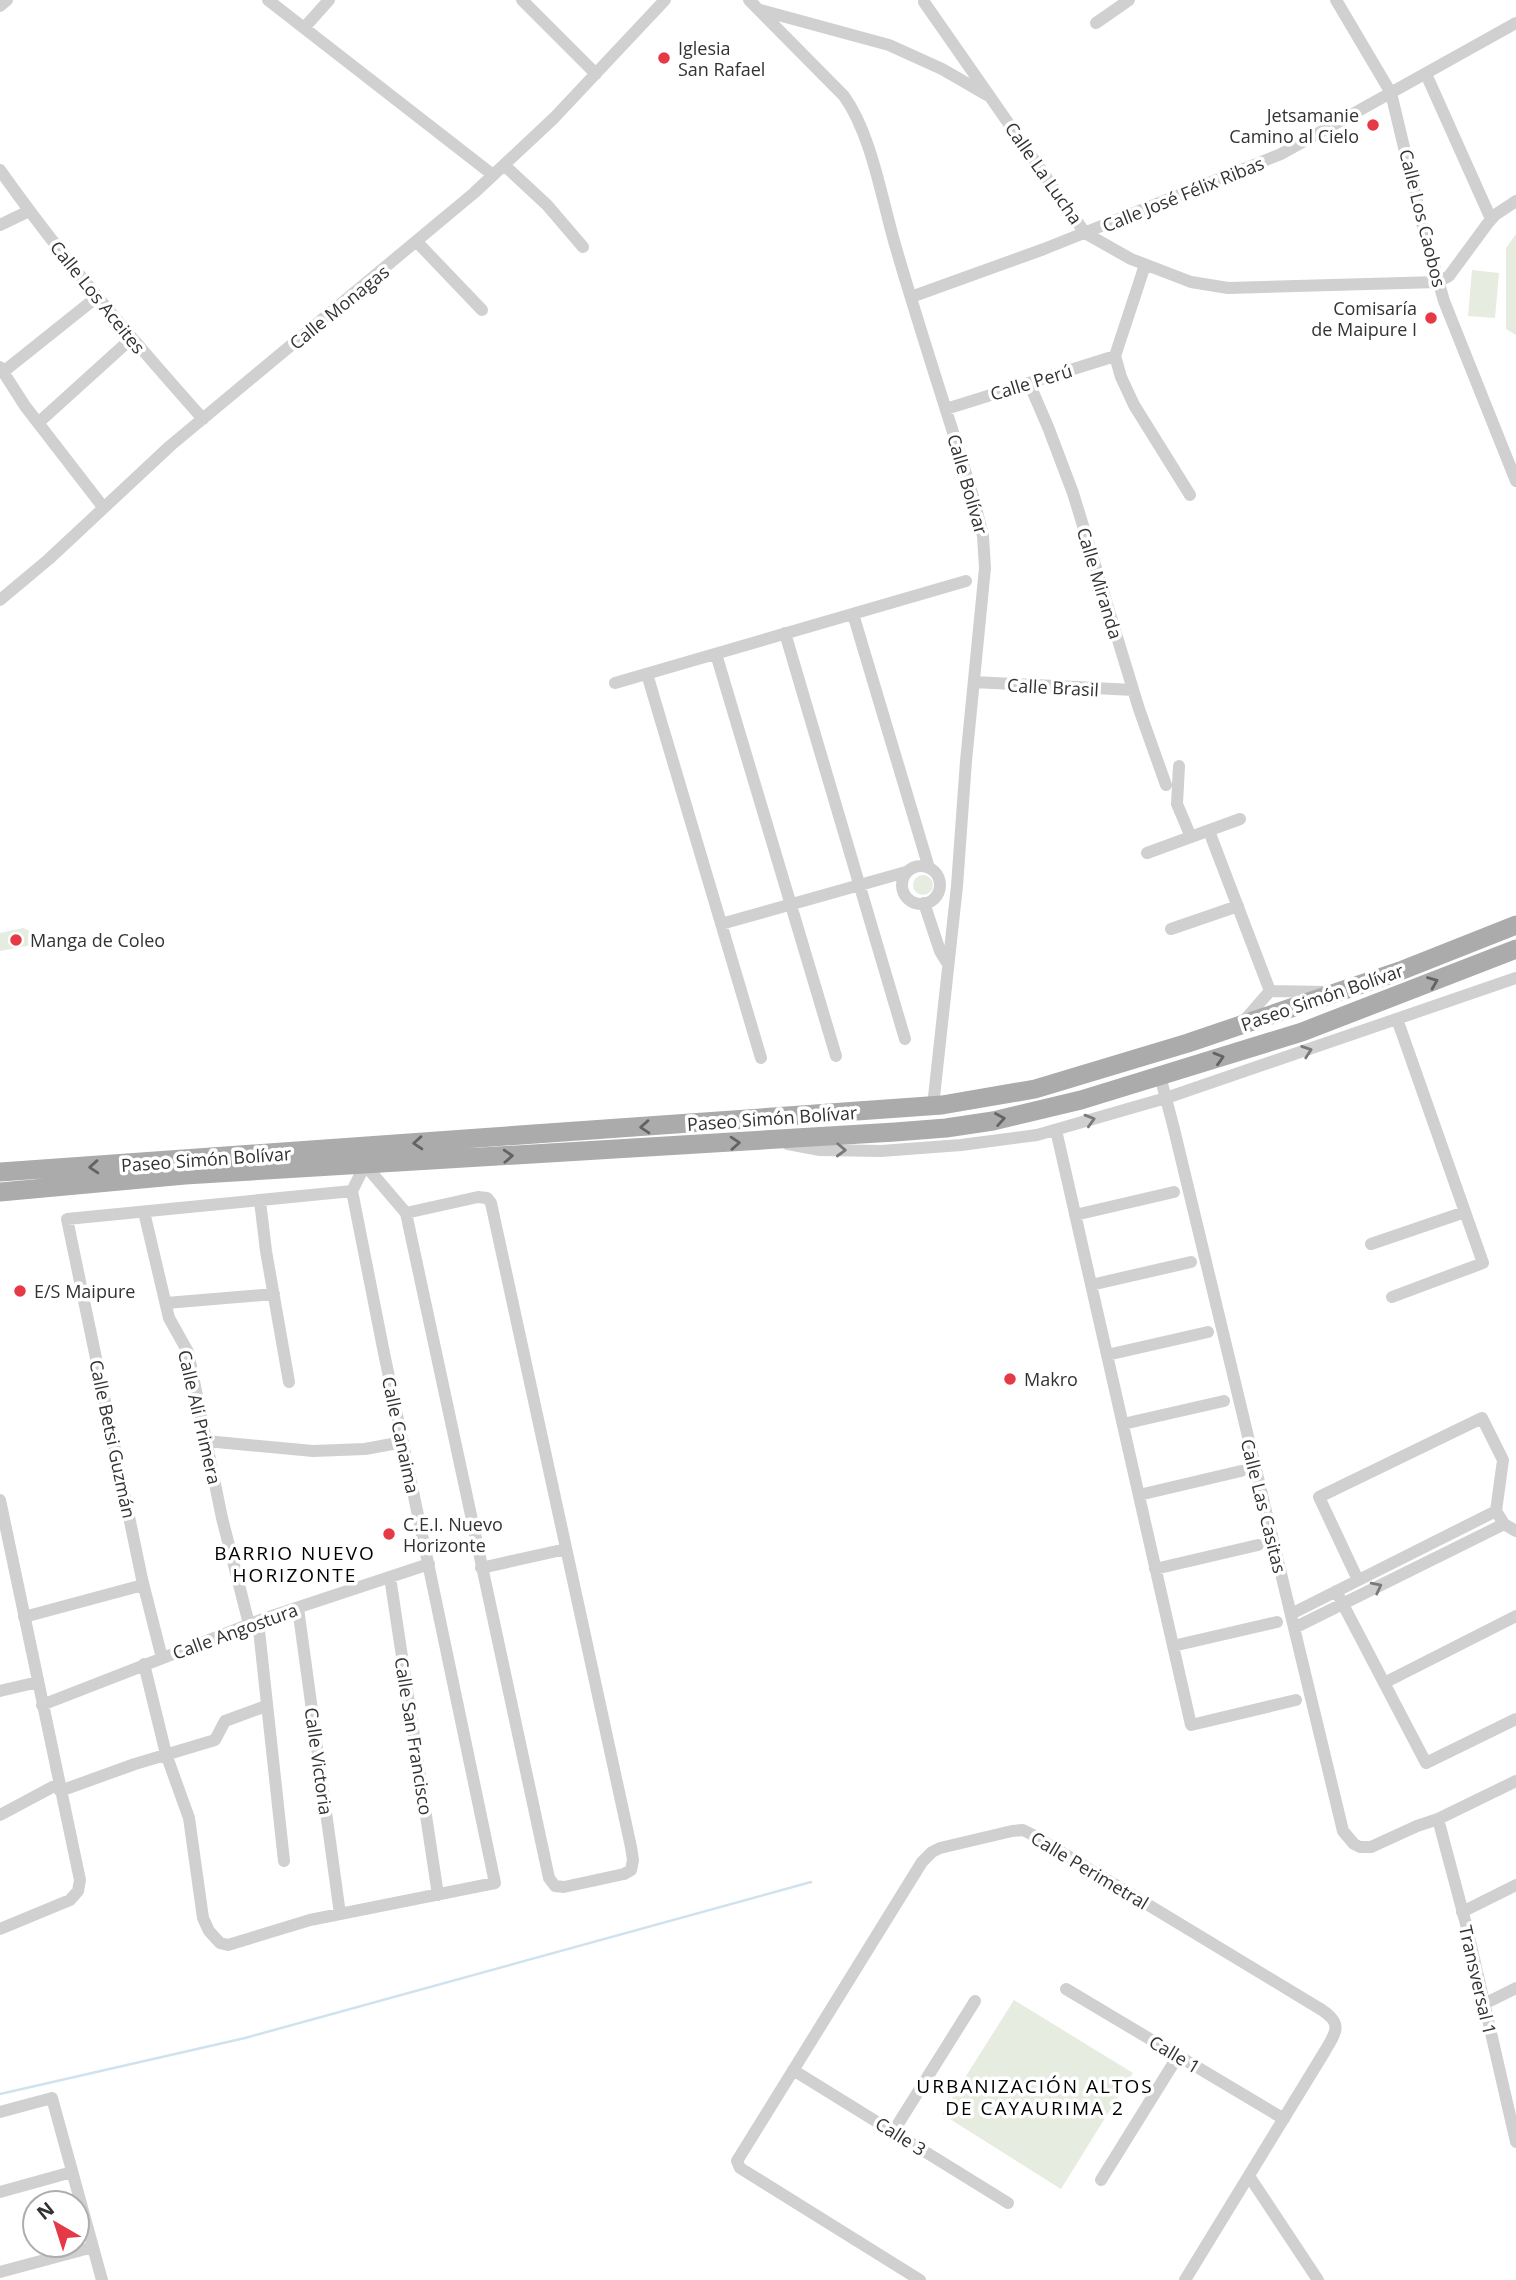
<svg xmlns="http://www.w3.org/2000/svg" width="1516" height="2280" viewBox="0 0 1516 2280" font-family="'Open Sans',sans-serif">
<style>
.green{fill:#e6ecdf}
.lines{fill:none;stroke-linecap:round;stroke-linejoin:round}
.stream{stroke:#cfe2ee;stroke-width:2.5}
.minor{stroke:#d0d0d0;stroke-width:12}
.primary{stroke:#ababab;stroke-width:19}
.oneway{stroke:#636363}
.oneway2{stroke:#7a7a7a}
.poi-dot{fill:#e63946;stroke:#fff;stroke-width:2.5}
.labels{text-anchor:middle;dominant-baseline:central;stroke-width:7;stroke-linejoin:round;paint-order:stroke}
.poi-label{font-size:18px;fill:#333;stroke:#fff;text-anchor:start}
.street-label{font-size:18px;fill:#333;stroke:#fff}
.neighbourhood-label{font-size:19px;letter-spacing:2px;fill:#000;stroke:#fff}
</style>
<rect width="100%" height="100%" fill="#fff"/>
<path class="green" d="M1516 234V335L1506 329V248Z
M1472 270 1499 273 1495 318 1468 316Z
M913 885a10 10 0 1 1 20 0a10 10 0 1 1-20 0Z
M23 928 32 932V942L27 946 0 951V933Z
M1014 2000 1133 2073 1061 2189 942 2114Z"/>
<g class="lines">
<path class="stream" d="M0 2094 245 2038 811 1882"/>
<path class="minor" d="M268 0 493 175
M522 0 596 74
M749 0 844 96C871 134 881 195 894 241 919 328 948 414 974 500L983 536 985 568 966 761 957 886 933 1106
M1336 0 1391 93 1424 231 1444 301 1516 481
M924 2 1085 233 1131 259 1191 282 1228 288 1438 282 1449 276 1488 223 1495 215 1516 201
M0 6 7 0
M760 10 889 45 942 69 987 95
M1096 23 1129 0
M304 28 329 0
M1426 74 1491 219
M504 165 547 205 583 247
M0 170C62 258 132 339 203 419
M0 225 29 211
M417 242 482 310
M1145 265 1115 356 1121 377 1134 405 1190 495
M911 297 1044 249 1281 154 1516 23
M0 367 25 406 103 507
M3 372 97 297
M1029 383 1048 427 1073 493 1139 709 1166 785
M946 409 1115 356
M38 423 132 338
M0 600 49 559 170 446 474 193 554 118 665 0
M853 614 929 868
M785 633 905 1039
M716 654 836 1056
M647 674 761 1058
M974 682 1133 690
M615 683 966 581
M1179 766 1177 804 1191 837
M1209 831 1270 991
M1147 853 1240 819
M902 885a19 19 0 1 1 38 0a19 19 0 1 1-38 0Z
M924 903 940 951 948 964
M721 924 906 872
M1171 929 1238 906
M1270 991 1327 992
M1243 1022 1270 991
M1160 1076 1173 1125 1343 1831 1354 1844 1360 1847H1371L1417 1826 1438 1819 1516 1781
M1056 1130 1191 1725 1296 1700
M788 1144 820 1150 881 1151 961 1145 1037 1135 1166 1098 1516 978
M260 1201 266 1251 289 1382
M144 1212 169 1318 188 1352 222 1518 249 1624
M1075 1215 1174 1192
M1371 1244 1465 1212
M1091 1285 1191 1262
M1392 1297 1483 1263 1397 1019
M166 1303 274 1294
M1107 1355 1208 1332
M1123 1424 1224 1401
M206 1441 313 1451 365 1449 403 1442
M1139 1495 1241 1471
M0 1500 80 1880 78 1891 70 1900 0 1929
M481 1568 566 1549
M1155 1569 1258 1545
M390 1577 438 1895
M1358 1580 1319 1497 1482 1418 1503 1460 1496 1511 1504 1524 1516 1531
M1336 1591 1426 1763 1516 1719
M298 1608 340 1914
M1291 1614 1496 1511
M24 1617 143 1585
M258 1621 284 1861
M1294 1628 1504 1524
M1173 1646 1277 1622
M162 1658 142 1579 67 1219 352 1191
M144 1664 166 1754 189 1818 203 1918 209 1931 220 1943 228 1945 310 1920 495 1883 384 1353 352 1191 365 1165 406 1213 549 1878 555 1886 564 1887 624 1874 631 1870 633 1860 631 1847 491 1203 487 1198 478 1197 406 1213
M1384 1683 1516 1616
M0 1691 38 1682
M42 1705 263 1619 429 1564
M60 1791 135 1764 215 1740 225 1721 266 1706
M0 1815 58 1784
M1438 1819 1467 1928 1516 2142
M1462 1912 1516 1885
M1066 1989 1284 2119
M1484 2004 1516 1988
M793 2070 1008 2203
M0 2112 52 2098 102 2280
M893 2132 975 2001
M1249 2176 1318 2280
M1101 2180 1178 2056
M0 2192 72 2172
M0 2272 93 2247
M920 2280 740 2168 737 2161 922 1862 932 1852 940 1848 1012 1831 1023 1830 1031 1834 1322 2010C1343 2024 1336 2032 1325 2051L1185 2280"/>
<path class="primary" d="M0 1172 942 1105 1035 1089 1188 1043 1400 971 1516 925
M0 1192 185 1175 895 1132 946 1128 993 1121 1081 1100 1302 1032 1516 949"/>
</g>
<defs><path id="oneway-chevron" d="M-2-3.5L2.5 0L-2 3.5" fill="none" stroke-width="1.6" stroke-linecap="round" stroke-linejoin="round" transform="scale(1.75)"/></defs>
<g class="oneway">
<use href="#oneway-chevron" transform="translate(1433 982) rotate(-22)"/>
<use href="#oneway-chevron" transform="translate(1219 1058) rotate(-17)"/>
<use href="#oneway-chevron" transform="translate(1000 1119) rotate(-10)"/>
<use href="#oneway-chevron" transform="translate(645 1127) rotate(176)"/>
<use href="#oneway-chevron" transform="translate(418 1143) rotate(176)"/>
<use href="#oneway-chevron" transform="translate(735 1143) rotate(-4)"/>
<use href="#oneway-chevron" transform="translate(508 1156) rotate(-3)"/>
<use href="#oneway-chevron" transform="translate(94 1167) rotate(176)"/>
</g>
<g class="oneway2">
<use href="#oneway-chevron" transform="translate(1307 1051) rotate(-19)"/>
<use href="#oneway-chevron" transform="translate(1090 1120) rotate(-16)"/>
<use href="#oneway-chevron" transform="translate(841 1150) rotate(2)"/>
<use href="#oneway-chevron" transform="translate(1377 1587) rotate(-27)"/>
</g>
<g class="poi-dot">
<circle cx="664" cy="58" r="7"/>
<circle cx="1373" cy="125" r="7"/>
<circle cx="1431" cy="318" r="7"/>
<circle cx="16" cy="940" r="7"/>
<circle cx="20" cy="1291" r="7"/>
<circle cx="1010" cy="1379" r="7"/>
<circle cx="389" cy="1534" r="7"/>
</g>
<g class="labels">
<g class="poi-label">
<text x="678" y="48">Iglesia<tspan x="678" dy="21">San Rafael</tspan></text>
<text x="1359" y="115" text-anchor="end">Jetsamanie<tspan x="1359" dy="21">Camino al Cielo</tspan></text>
<text x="1417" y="308" text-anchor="end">Comisaría<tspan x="1417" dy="21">de Maipure I</tspan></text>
<text x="30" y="940">Manga de Coleo</text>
<text x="34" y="1291">E/S Maipure</text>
<text x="1024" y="1379">Makro</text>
<text x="403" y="1524">C.E.I. Nuevo<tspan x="403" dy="21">Horizonte</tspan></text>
</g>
<g class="street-label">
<text transform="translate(1044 173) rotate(55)">Calle La Lucha</text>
<text transform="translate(1183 194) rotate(-22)">Calle José Félix Ribas</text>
<text transform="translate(1423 218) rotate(76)">Calle Los Caobos</text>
<text transform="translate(98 297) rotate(51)">Calle Los Aceites</text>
<text transform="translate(339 307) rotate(-39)">Calle Monagas</text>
<text transform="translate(1031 382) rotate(-17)">Calle Perú</text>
<text transform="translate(968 484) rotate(74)">Calle Bolívar</text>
<text transform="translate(1100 583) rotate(73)">Calle Miranda</text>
<text transform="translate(1053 687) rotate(3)">Calle Brasil</text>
<text transform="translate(1322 997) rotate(-19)">Paseo Simón Bolívar</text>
<text transform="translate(772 1118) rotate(-4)">Paseo Simón Bolívar</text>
<text transform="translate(206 1159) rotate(-4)">Paseo Simón Bolívar</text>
<text transform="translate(200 1417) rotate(77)">Calle Ali Primera</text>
<text transform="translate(401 1435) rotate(78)">Calle Canaima</text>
<text transform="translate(113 1439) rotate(78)">Calle Betsi Guzmán</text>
<text transform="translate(1264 1506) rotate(76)">Calle Las Casitas</text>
<text transform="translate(235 1631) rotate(-20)">Calle Angostura</text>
<text transform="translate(414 1736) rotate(81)">Calle San Francisco</text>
<text transform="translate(319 1761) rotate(82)">Calle Victoria</text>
<text transform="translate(1090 1870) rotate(31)">Calle Perimetral</text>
<text transform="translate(1478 1980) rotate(77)">Transversal 1</text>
<text transform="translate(1175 2054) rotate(31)">Calle 1</text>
<text transform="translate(901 2136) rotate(32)">Calle 3</text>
</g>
<g class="neighbourhood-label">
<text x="295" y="1553">BARRIO NUEVO<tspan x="295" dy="22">HORIZONTE</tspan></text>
<text x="1035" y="2086">URBANIZACIÓN ALTOS<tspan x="1035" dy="22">DE CAYAURIMA 2</tspan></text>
</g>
</g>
<g transform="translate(56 2224) rotate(321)"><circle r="33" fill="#ffffff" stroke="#adadad" stroke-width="2"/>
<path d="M0-5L12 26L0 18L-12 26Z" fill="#e63946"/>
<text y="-10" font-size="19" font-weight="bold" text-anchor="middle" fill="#333333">N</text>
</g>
</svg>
